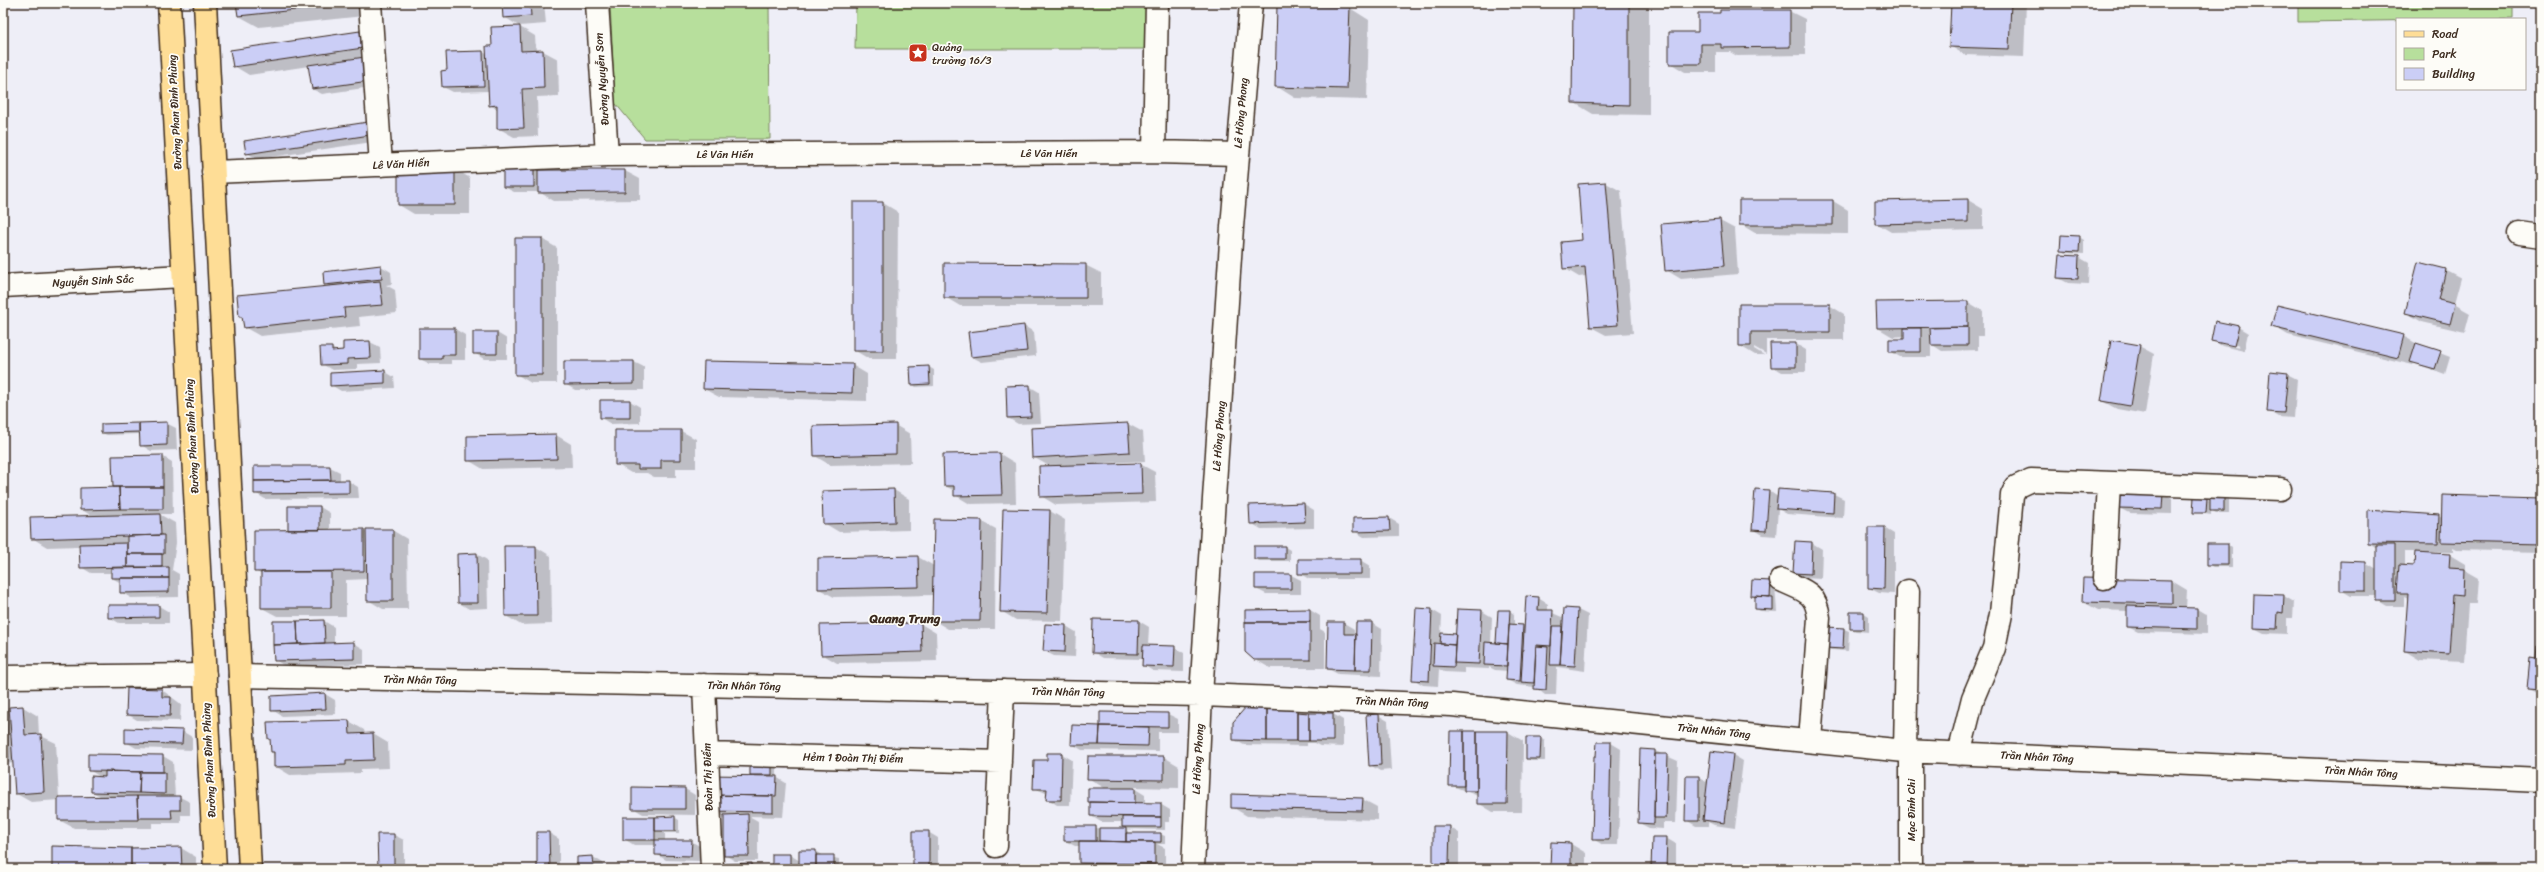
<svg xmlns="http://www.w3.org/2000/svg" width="2544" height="872" viewBox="0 0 2544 872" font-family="Sriracha,sans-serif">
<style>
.green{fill:#b7df9c;stroke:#79845d}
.shadow{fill:#0003;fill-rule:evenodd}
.building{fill:#cbcef6;stroke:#3b2a1e}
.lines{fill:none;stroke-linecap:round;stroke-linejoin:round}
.minor-casing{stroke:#3b2a1e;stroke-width:25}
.major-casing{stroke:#3b2a1e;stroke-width:25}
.minor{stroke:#fdfcf7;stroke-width:22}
.major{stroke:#fedd96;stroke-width:22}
.labels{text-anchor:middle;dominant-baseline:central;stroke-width:3.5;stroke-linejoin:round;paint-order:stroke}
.poi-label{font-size:11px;fill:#3b2a1e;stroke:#fdfcf7;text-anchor:start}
.street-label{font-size:11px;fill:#3b2a1e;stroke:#fdfcf7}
.quarter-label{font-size:13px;font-weight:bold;fill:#3b2a1e;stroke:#fdfcf7}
</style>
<rect width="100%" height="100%" fill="#eeeef7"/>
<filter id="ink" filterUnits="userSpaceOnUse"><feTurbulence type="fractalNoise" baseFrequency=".025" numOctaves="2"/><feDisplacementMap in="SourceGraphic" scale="8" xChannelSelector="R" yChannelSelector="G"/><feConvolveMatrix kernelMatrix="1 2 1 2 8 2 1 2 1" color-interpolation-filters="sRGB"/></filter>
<g filter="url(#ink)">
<path class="green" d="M610 3H769L770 139H645L615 103Z
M856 3H1156V49H855Z
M2298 3H2513V19L2298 22Z"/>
<path class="shadow" d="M237 3H381L383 14 259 27 239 16Z
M503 3H544L546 24 519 26 504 17Z
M1574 3H1649V115L1593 114 1573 102Z
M1952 3H2026L2024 57 1965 55 1950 46Z
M1350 8 1369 20 1367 100 1295 98 1276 86Z
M1789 11 1805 19V55L1737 56 1730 52H1716V72H1685L1670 63 1699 33Z
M520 27 535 36 536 51H543L558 59 559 96 537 97 538 136 514 137 498 128V110L490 105 489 91 453 92 443 87 448 71 483 52 488 55 493 47Z
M360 32 375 41 378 86 322 94 312 89 309 66 249 75 234 66Z
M368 123 379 141 257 159 247 153Z
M504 162 549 167V171H625L640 179V200L554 201 539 192H514L504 187Z
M455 169 470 178V214H414L399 205Z
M1606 183 1621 191 1633 333 1606 335 1591 327 1586 276 1579 277 1564 268 1583 241Z
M1968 200 1983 209V230L1891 232 1876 223Z
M1740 201H1833L1848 210V234L1755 233 1740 224Z
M883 203 898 212 897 359H869L854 350Z
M1720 221 1735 229 1738 274 1681 279 1666 270Z
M2079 237 2084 240V254L2065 253 2061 250Z
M542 239 557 248V383H531L516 374Z
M2079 257 2089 263 2088 284 2068 283 2058 278Z
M2419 263 2446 270 2461 278 2454 304 2470 313 2465 332 2422 322 2407 313Z
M1085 265 1101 273V306H960L945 297Z
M381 266 391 272 392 284 386 285 395 290 397 313 359 317 360 326 260 336 244 327 243 319 240 317 330 287 325 284Z
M1968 302 1983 311V336H1978V350L1942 351 1931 344V357H1900L1890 351 1905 340V336L1893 337 1878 328Z
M1740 305H1829L1844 314V340H1766V354L1754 347V349L1764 355H1755L1740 346Z
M1024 326 1034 332 1036 356 982 362 972 357Z
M2273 326 2403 336 2419 345 2450 357 2445 374 2414 363 2413 365 2288 335Z
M2238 327 2248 333 2244 351 2222 346 2212 340ZM2221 342 2240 346 2239 348 2221 344Z
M455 329 465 335V360H451V364H430L420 359Z
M474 333H497L507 339V359H484L474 353Z
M370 342 380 347 381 363 357 364V369L332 370 322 364 332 348 338 352 344 351Z
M1796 344 1806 350V372H1782L1772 366Z
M2139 346 2154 354 2145 414 2117 409 2102 401Z
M634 362 644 367V390H575L565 384Z
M852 365 867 374V401L719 397 704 389Z
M929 367 934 370V386L916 387 912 384 911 368Z
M384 371 394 377 395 388 341 391 331 385Z
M2287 374 2297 379 2294 418 2278 417 2268 411Z
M1029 386 1039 392 1041 423 1018 424 1008 418Z
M630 401 640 407V423L611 424 601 418Z
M166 423 176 428 177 450 151 451 141 445 140 434 107 435 102 433V425Z
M1128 424 1143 432 1145 461 1105 463V465L1140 464 1155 472 1156 502 1056 505 1041 496 1049 466 1033 457 1032 429Z
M895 425 910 434 911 463 830 465 815 456Z
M681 431 696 439V468H676V477H654L647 473H631L616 464Z
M556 435 571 444 572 467 483 469 468 460V437Z
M1000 454 1015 463 1016 503 970 504 955 495V491L945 486Z
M162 456 172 462 173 514H159L175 523 176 543 172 570 179 574V597L131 598 121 592V583L112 578V573H91L81 567 80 546 47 547 32 538 93 517 81 509 114 488 113 457Z
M255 467H330L340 472V481H348L358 487 359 498 265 499 255 493Z
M894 490 909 499V530L839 532 824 523Z
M1769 491 1778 497 1834 494 1844 499 1843 518 1787 514 1778 509 1776 536 1763 535 1753 529Z
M2162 494 2172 499V514L2129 513 2119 508Z
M2224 497 2229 499V513H2216L2211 510V515L2194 512 2206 499 2211 501Z
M2541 499V552L2457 550 2453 548V552H2427L2450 555 2465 564V570L2479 578 2477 604H2468L2464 662 2420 660 2405 651 2408 599 2404 597V606H2387L2377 600V596H2351L2341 590 2365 563 2377 570V548L2369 543 2438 516 2442 518ZM2405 552H2416L2415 566H2405Z
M1304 504 1314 510V528L1261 529 1251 523Z
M320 507 330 513V531L364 530 367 532 392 530 407 539 408 609H383L368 600V579L346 580V616H277L262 608V575L255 571 292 531Z
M1050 511 1065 520 1062 621 1016 620 1001 611Z
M1389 518 1399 524V536L1364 537 1354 531V519Z
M981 521 996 529 995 629H948L933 620 934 595 834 597 819 589 918 557 934 566Z
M1884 528 1894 534V594L1879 593 1869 588Z
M1795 543H1812L1822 549 1821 579 1804 578 1794 572Z
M2228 545 2232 548V567H2213L2208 564Z
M505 547H536L551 556 552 624 521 625 506 616Z
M1255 547H1285L1290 550V561H1259L1255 558Z
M477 554 487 560 488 608 469 609 459 603 458 555Z
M1360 560 1370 566V579H1309L1299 573Z
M1291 575 1301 580V594H1266L1256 589Z
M2172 581 2187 590 2186 609H2197L2207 615V634L2138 632 2128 627V611L2098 610 2083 602Z
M1771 582 1775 585 1777 612 1760 611 1756 608V598L1752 596Z
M2284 596 2294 602 2293 618H2287V634L2264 633 2254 628Z
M1538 598 1548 604V611L1564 618 1578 610 1588 615 1585 671 1557 667 1556 695H1545L1535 687 1517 685 1507 680 1508 671 1495 670 1489 667V669L1464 668V673L1444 672 1439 669 1438 686 1423 685 1413 679 1417 609 1432 610 1442 616 1441 634 1455 635 1482 611 1492 617 1491 644H1497L1510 611 1514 614V625L1525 627Z
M109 606H159L169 612V623H119L109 617Z
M1310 610 1320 616V629L1325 632V668H1270L1254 659Z
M1851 613H1864L1869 616V632L1856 631 1851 629Z
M324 621 334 627V644L354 643 364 649V664L285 666 275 660 274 622Z
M1139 621 1149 627 1148 646 1174 647 1184 653V672L1153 671 1143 665V659L1103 658 1093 652Z
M1344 623 1354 629V635H1357L1372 623 1382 629 1381 676 1338 674 1328 669Z
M921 624 936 633 937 661 837 663 822 654Z
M1046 625 1066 626 1076 632 1075 657 1054 656 1044 651Z
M1827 628 1844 629 1849 631 1848 651 1831 650 1827 647Z
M2541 647V695L2528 689Z
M162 690 181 704 180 721 137 720 127 714Z
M325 694 335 700 336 714 282 716 272 710Z
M3 707 10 710 23 707 38 716 39 735 56 743 59 798 102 797 92 792 102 778 89 770 163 756 173 762 175 797H180L190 802V815H181V823H152V828H74L59 820V800L31 802 15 793 14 763 3 764Z
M1246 708 1333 714 1343 720V747L1320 746 1314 743H1307V746L1244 745 1234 740Z
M1101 713 1168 714 1178 719V732H1158V751L1082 750 1072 744 1101 727Z
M1378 715 1388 721 1391 770 1380 771 1370 765Z
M349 721 364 730 365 734H373L388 743 389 768 361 769V773L290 775 275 766 268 723Z
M182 731 192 737V750L136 748 126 742Z
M1508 732 1523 741 1522 812H1493L1478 803V796L1450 785Z
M1540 738 1545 741V761H1531L1527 758Z
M1611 743 1621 749 1618 845H1603L1593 839Z
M1655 751 1678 761 1676 823H1663V829L1649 828 1639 823Z
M1062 754 1072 760 1070 805H1057L1048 799V794L1034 788 1048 761Z
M1733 755 1743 761 1735 828 1714 825 1708 822V826H1696L1686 820 1699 777 1708 782Z
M1164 757 1179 766V788L1132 787 1145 795V804H1160L1170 810V822H1165V830L1126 829 1130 834H1160L1165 836V844H1157L1165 848V869H1090L1080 863V846H1075L1065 841 1096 827 1100 830 1127 829 1123 827V822H1101L1091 816 1089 789H1106L1088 778Z
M776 762V777L786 783 783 817 749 816 758 821V861H735L725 855V816H719L709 776 756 777 751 774Z
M633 788 685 789 695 795V815L643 814 633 808Z
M1362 799 1377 807V820L1247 816 1232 807Z
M674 817 679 820V833H665V841H691L701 847V861L666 860 656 854V845H634L624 839Z
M1449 827 1459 833V869H1444L1434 863Z
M928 832 938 838V869H914Z
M538 833H549L559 839V869H538Z
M394 835 404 840V869H378Z
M1666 838 1676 844V868L1694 869H1652Z
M1571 844 1586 853V869H1551Z
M53 847 181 848 196 857V869H53Z
M816 851 824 856 839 859V869H773V855H790L800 861Z
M593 857 603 863V869H578Z
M751 864 759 869H727Z"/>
<path class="building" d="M236 3H363L238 16Z
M502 3H530L531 16 503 18Z
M1573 3H1629V105L1572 103Z
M1951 3H2011L2009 49 1949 47Z
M1277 5 1350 7 1347 89 1275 87Z
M1720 10H1790V47L1721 48V44H1701V64H1669V32H1698V13H1720Z
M520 26 521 51 543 50 544 88 522 89 524 128 497 129V105L489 106 486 46H492L491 27Z
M360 31 363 48 233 67 230 50Z
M483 51 484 86 442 87 441 71 447 70 446 52Z
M365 57 369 81 312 89 308 65Z
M368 122 370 135 246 154 244 141Z
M503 161 534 169V187H503Z
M398 168H455V205H398Z
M538 170H625V192L538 193Z
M1606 182 1618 325 1590 327 1585 267 1563 269 1561 242 1582 240 1578 184Z
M1968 199V222L1875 224V201Z
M1739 200H1833V225H1739Z
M853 202H883V351H853Z
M1720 219 1724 266 1665 271 1661 224Z
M2061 235 2080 236 2079 252 2060 251Z
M515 238H542V375H515Z
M2059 255 2079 256 2078 279 2057 278Z
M2418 262 2446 269 2439 300 2455 304 2450 324 2405 313Z
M944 263 1086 264V298H944Z
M381 265 382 279 324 285 323 272Z
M380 281 383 305 344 308 345 317 244 328 242 317H239L237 295Z
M1968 301V327L1877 328 1876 302Z
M1739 304H1830V332H1751V346H1739Z
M2277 305 2404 335 2398 358 2271 327Z
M2215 321 2239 326 2234 346 2211 341Z
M1024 325 1027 351 971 357 968 332Z
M1968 327V345H1931L1930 328Z
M419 328H455V355H442V359H419Z
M1904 328H1921V352H1889V339H1904Z
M473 332H497V354H473Z
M2111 340 2140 345 2130 406 2101 401Z
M370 341 371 358 347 359V364L321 365 320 347H332V351L343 350V342Z
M1770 343H1796V367H1771Z
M2416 343 2441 351 2435 369 2410 362Z
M564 361H634V384L564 385Z
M704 361 853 364 852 393 703 389Z
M929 366 930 384 911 385 910 367Z
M385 370V383L330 386V373Z
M2270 371 2288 373 2284 413 2267 412Z
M1030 385 1031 417 1007 418 1006 386Z
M600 400H630V418H600Z
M167 422V445L140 446 139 423Z
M139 423V432L101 433V424Z
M1128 423 1130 452 1032 458 1031 428Z
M896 424V454L814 456 813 426Z
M615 430H681V460H661V469H638V465H615Z
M556 434 557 459 467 461V436Z
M1000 453 1002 495 954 496V486H944L943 454Z
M163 455V487H113L112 456Z
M1141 463 1142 494 1040 497 1039 466Z
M254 466H330L331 480 254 481Z
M349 480V493L254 494V481Z
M119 487 120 509 80 510V488Z
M119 487H163V509H120Z
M894 489 895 522 823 524 822 491Z
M1755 489 1769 490 1766 531 1752 530Z
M1778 489 1834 493 1833 513 1776 509Z
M2118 492 2163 493 2162 509 2118 508Z
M2442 495 2541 498V544L2441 542Z
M2210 496H2224V511H2210Z
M2194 497 2207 498 2206 513H2193Z
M1304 503 1305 522 1250 524 1249 505Z
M288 506H320V530H288Z
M1003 509 1050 510 1047 613 1000 612Z
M2368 510 2439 515 2438 544 2368 543Z
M160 514 161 535 31 539 30 517Z
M1389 517 1390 531 1353 532V518Z
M934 519 982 520 980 621H932Z
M1868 527H1885L1884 589 1868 588Z
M364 529V571L254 572V530Z
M366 529H393V601H367Z
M164 535V554H127V536Z
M1795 541 1812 542 1811 574 1793 573Z
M127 543V567L80 568 79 544Z
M2207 544H2228V565H2207Z
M2376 545H2395V601H2376Z
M504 546H536L537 616H505Z
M1254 546H1285V559H1254Z
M2415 552 2450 554 2449 568 2464 569 2463 596 2453 595 2449 654 2404 651 2408 594H2397L2399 564 2414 565Z
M477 553 478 603H458L457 554Z
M127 554H162V567H127Z
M918 556 919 587 818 589V558Z
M1298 559H1361V574H1298Z
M2340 561 2366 562V591H2340Z
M169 567V578H111V568Z
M261 572H331V608H261Z
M1255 574H1291V589H1255Z
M120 578H169V592L120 593Z
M2083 578 2172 580V604L2082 602Z
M1752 580 1771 581 1770 597 1751 596Z
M2254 594 2284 595 2283 613 2278 612 2277 629 2253 628Z
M1526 596 1539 597 1538 610H1553L1551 646 1536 645 1534 683 1521 682Z
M1755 596 1773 597V610L1755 609Z
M108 605H159V617L108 618Z
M2127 606 2197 608V629L2127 627Z
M1416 608 1432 609 1429 681 1412 680Z
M1564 608 1578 609 1575 666 1560 665Z
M1310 609V622H1245V610Z
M1457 609 1482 610 1479 664 1454 663Z
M1498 610H1510L1508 644 1496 643Z
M1850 612H1864V629H1850Z
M1093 619 1139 620 1138 654 1092 653Z
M324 620 325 643 298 644 297 621Z
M273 621H297L298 644 273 645Z
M1245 622H1310V660H1254L1245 652Z
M1328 622H1344V634H1356L1355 670 1327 669Z
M1356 622H1372L1371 670H1355Z
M921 623 922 652 821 655 820 625Z
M1045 624 1066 625 1065 652 1043 651Z
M1509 624 1523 625 1520 681 1506 680Z
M1552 626H1562L1560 665H1550Z
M1826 627 1844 628 1843 649 1825 648Z
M1441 633 1456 634 1455 645 1440 644Z
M354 642V659L274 661 273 645Z
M1485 642 1508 644 1507 666 1484 665Z
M1434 643 1455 645 1454 667 1433 666Z
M1143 645 1175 646 1174 667 1142 666Z
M1536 646 1548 647 1546 690 1534 689Z
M2537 646H2541V690L2527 689 2530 657 2536 658Z
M127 688 162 689V697H171L170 716 126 715Z
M325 693 326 709 271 711V696Z
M3 706H5L8 758H3Z
M23 706 25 735 41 734 44 792 15 794 9 707Z
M1246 707H1267V741L1233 740V722Z
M1267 709 1297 710V741H1267Z
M1100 712 1168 713V727L1100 726Z
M1297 712 1309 713V741H1297Z
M1309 713H1333V741H1309Z
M1379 714 1381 765 1369 766 1366 715Z
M349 720 350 734 373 733 374 760 346 761V765L274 767V752H271L270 739H268L267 722Z
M1072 725 1100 726 1099 745H1071Z
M1100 726 1149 727 1148 746 1099 745Z
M125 728 183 730 182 744 125 743Z
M1450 731H1464V786H1449Z
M1464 731H1477V791H1464Z
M1477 731H1508L1507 804H1477Z
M1526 737H1541L1540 759H1526Z
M1597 742H1611L1609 840H1592L1594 756H1596Z
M1640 749 1655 750 1654 824 1638 823Z
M1711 751 1733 754 1725 823 1703 820Z
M1047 753H1062L1061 800H1046L1047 789H1033L1034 760H1047Z
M88 754 163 755V772L88 771Z
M1655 754H1668L1666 818H1654Z
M1088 756H1164V780L1087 779Z
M750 758H772V775H750Z
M105 771 140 772 139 793 91 792V776L105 777Z
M140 772H165V794L139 793Z
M708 775 777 776 776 796 708 795Z
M1686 776H1699V821H1685Z
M632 787 685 788V809H632Z
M1088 788H1135V803L1088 802Z
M1231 794 1363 798 1362 811 1231 808Z
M708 795 773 796V812L708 811Z
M137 796 138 820H58V797Z
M137 796H180V810H171L172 818H138Z
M1090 802 1161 803V817L1090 816Z
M748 814 749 856H724V815Z
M675 816V831H655V817Z
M623 817H655V840H623Z
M1122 817H1161V827H1122Z
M1064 826H1096V841H1064Z
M1433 826H1450L1449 864H1433Z
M1099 828H1126V842L1099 841Z
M913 831H929V869H913Z
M537 832H549L550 869H537Z
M1126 833H1161V842H1126Z
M377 834H394V869H378Z
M1652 837H1667L1666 869H1651Z
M655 840H692L691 856 655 855Z
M1079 841 1155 842V864L1079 863Z
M1551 842 1571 843V869H1550Z
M52 846 131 848V869H52Z
M181 847 182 869H131V848Z
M799 850H816V869H799Z
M772 854H790V869H772Z
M816 855H834V869H816Z
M593 856 594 869H577V857Z
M752 863V869H726V864Z
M1666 867 1695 868V869H1666Z"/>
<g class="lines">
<g class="minor-casing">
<path id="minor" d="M370 3 381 165
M597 3 607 155
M1154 152 1157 3
M213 172 607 155 1154 152 1238 154
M2520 233 2541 236
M3 286 183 276
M2104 578 2109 483
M1781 580C1804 591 1816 591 1819 618L1810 741
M240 676 1201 695 1452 705 1905 751 2541 780
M3 677 205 675
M704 685 712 869
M1905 751 1908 591
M707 754 1000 762
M1959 754 1973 698 1994 648 2001 614 2012 495 2016 487 2031 480 2280 489
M996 846 1003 691
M1193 869 1201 695 1232 227 1251 3
M1911 869V751"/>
</g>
<g class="major-casing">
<path id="major" d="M169 3 215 869
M205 3 250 869"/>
</g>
<use href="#minor" class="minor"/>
<use href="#major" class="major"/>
</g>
</g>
<defs>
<g id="sight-square" transform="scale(1)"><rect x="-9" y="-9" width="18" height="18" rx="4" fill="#c8321e" stroke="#fdfcf7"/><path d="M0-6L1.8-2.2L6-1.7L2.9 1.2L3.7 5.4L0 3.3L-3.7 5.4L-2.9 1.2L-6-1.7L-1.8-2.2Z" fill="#fff"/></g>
</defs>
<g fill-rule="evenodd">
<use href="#sight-square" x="918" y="53"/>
</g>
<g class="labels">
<g class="poi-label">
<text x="932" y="47">Quảng<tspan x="932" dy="13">trường 16/3</tspan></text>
</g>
<g class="street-label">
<text transform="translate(602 79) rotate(-94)">Đường Nguyễn Sơn</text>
<text transform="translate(175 112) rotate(-93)">Đường Phan Đình Phùng</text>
<text transform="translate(1241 113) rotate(-85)">Lê Hồng Phong</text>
<text x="1049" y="153">Lê Văn Hiến</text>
<text x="725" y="154">Lê Văn Hiến</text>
<text transform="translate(401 164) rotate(-3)">Lê Văn Hiến</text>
<text transform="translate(93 281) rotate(-3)">Nguyễn Sinh Sắc</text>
<text transform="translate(192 436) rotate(-93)">Đường Phan Đình Phùng</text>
<text transform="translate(1219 436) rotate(-86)">Lê Hồng Phong</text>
<text transform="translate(420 680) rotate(1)">Trần Nhân Tông</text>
<text transform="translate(744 686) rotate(1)">Trần Nhân Tông</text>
<text transform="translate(1068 692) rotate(1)">Trần Nhân Tông</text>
<text transform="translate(1392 702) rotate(2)">Trần Nhân Tông</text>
<text transform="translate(1714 731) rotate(6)">Trần Nhân Tông</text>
<text transform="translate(2037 757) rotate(3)">Trần Nhân Tông</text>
<text transform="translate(853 758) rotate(1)">Hẻm 1 Đoàn Thị Điểm</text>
<text transform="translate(1198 759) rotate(-87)">Lê Hồng Phong</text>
<text transform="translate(209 760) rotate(-93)">Đường Phan Đình Phùng</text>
<text transform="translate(2361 772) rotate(3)">Trần Nhân Tông</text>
<text transform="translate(708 777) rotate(-92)">Đoàn Thị Điểm</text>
<text transform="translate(1911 810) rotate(-90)">Mạc Đĩnh Chi</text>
</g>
<g class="quarter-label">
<text x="905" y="618">Quang Trung</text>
</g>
</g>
<rect width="2544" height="872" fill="none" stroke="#fdfcf7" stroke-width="16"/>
<rect x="8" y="8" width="2528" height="856" fill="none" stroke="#3b2a1e" stroke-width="1.5" filter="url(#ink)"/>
<rect x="2396" y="18" width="130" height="72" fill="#fdfcf7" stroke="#afa8a0"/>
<rect x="2404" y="31" width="20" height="6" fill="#fedd96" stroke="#afa8a0"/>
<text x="2432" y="38" font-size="12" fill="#3b2a1e">Road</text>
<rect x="2404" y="48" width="20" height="12" fill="#b7df9c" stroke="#afa8a0"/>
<text x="2432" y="58" font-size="12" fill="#3b2a1e">Park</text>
<rect x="2404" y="68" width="20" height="12" fill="#cbcef6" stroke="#afa8a0"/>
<text x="2432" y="78" font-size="12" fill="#3b2a1e">Building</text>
</svg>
